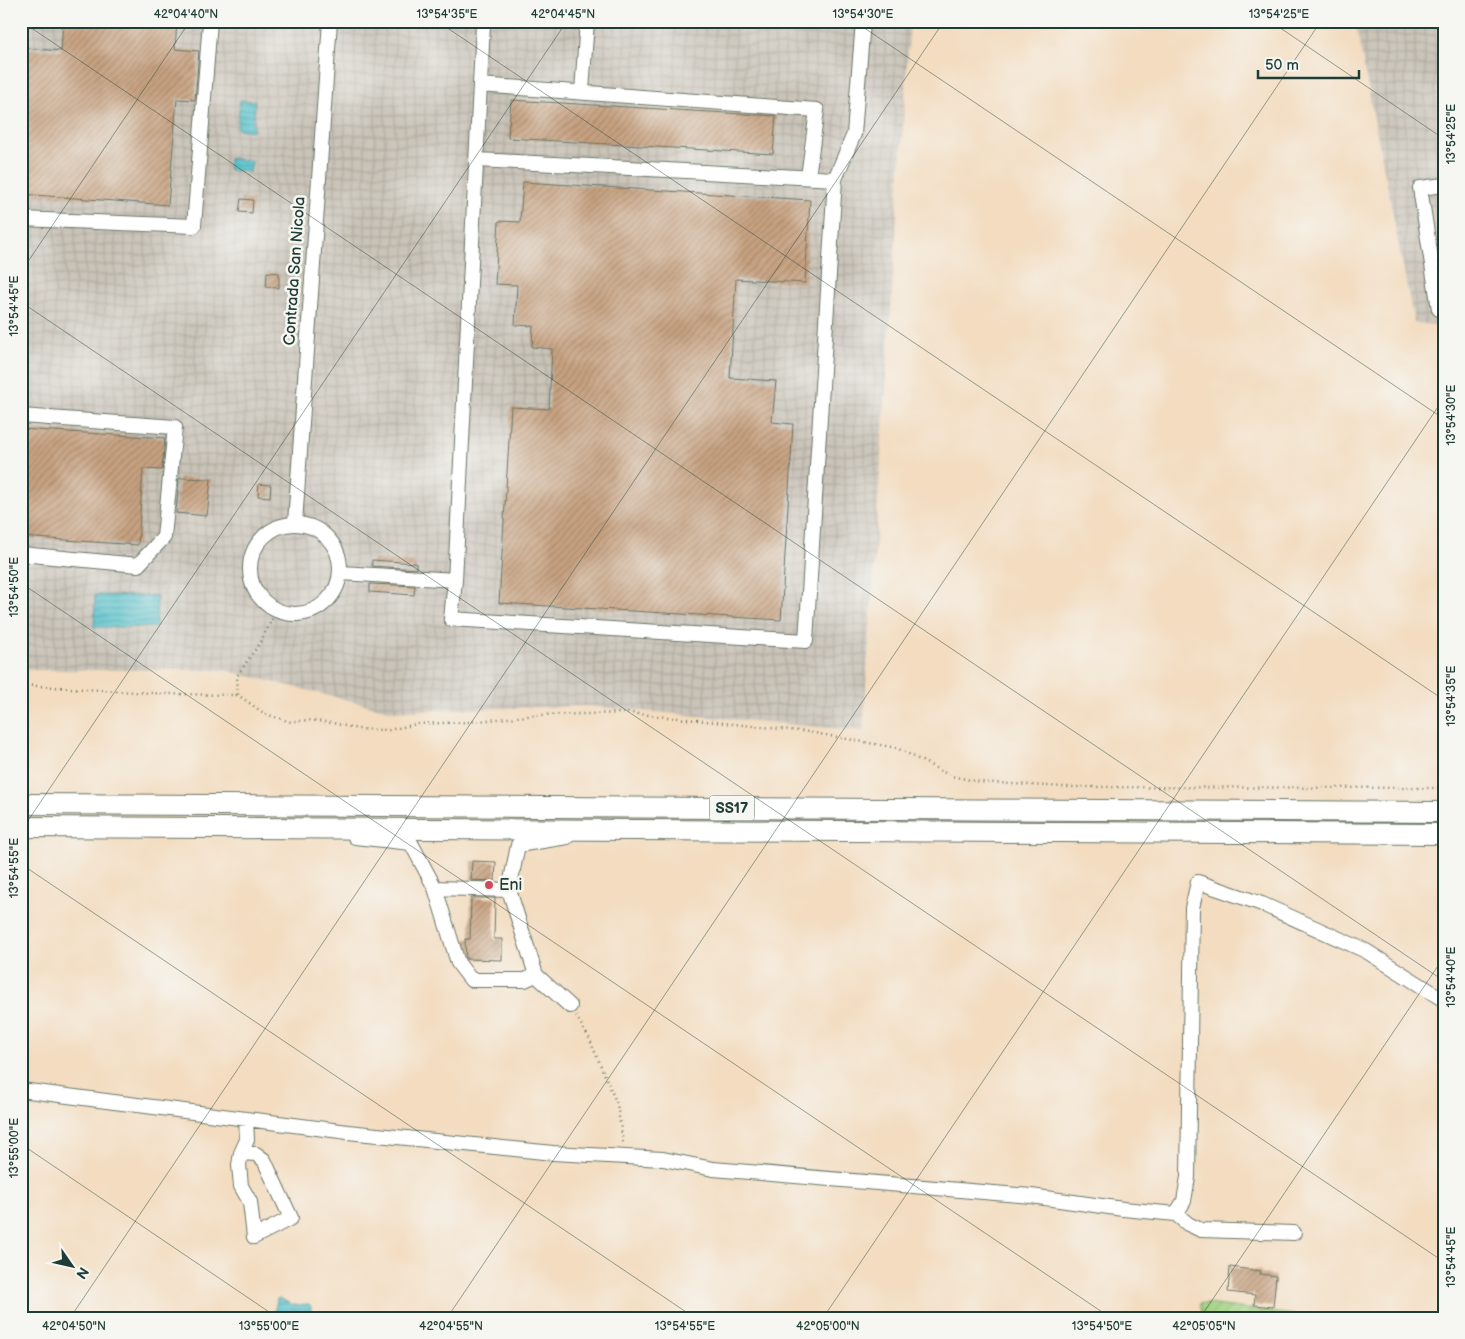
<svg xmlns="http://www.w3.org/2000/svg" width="1465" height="1339" viewBox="0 0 1465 1339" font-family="'Balsamiq Sans',sans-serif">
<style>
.industrial{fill:url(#industrial-grid)}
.garden{fill:url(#garden-furrows);stroke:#60885a}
.water{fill:url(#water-rules);stroke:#3a7f80}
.building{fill:url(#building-hatch)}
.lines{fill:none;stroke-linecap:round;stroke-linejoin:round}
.minor-casing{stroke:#697565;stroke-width:16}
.highway-casing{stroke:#697565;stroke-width:22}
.path{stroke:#697565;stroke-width:2.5;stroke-dasharray:1 4;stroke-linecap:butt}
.minor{stroke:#fff;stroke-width:14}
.highway{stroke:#fff;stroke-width:20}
.ticks{fill:none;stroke:#1f3d34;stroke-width:1;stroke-opacity:0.45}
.poi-dot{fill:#d1495b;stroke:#f6f6f2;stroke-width:2}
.labels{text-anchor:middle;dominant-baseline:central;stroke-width:5;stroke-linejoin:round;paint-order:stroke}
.shield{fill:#f6f6f2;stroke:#60746d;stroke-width:1}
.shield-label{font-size:15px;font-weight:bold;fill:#1f3d34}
.street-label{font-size:16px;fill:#1f3d34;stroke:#f6f6f2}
.poi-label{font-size:16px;fill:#1f3d34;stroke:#f6f6f2;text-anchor:start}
.neatline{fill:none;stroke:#1f3d34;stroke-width:2}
.ticks-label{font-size:12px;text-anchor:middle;fill:#1f3d34}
</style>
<defs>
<pattern id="industrial-grid" width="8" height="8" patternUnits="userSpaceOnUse" patternTransform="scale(1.25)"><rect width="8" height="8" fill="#c9c3b8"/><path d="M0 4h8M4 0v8" fill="none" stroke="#aca89f"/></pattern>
<pattern id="garden-furrows" width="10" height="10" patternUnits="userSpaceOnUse" patternTransform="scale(1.25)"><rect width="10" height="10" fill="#a2d280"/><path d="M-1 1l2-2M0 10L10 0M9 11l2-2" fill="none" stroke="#8bb56f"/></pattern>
<pattern id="water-rules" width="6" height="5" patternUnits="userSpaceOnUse" patternTransform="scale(1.25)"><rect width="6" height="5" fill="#54c1cb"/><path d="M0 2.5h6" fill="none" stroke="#459ea6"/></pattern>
<pattern id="building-hatch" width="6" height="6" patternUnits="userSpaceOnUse" patternTransform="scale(1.25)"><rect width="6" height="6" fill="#c8a281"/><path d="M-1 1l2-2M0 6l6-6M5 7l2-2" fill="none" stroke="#a2856a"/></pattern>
</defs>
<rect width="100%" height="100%" fill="#f6f6f2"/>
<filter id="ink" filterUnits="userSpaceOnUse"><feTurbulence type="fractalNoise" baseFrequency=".02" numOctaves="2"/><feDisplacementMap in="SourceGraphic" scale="10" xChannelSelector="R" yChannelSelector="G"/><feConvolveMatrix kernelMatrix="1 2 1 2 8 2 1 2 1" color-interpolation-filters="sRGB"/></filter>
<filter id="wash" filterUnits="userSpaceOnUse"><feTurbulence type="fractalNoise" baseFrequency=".0096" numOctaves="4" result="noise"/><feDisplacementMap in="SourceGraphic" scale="20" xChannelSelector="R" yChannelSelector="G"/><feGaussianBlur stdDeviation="1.12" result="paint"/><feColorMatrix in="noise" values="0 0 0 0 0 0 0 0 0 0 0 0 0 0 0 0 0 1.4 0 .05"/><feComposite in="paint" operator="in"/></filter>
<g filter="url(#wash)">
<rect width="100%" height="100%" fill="#f3dcbf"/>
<path class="industrial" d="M21 21H910L863 731 588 706 393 711 224 670H21Z
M1355 21H1444V326L1414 323Z"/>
<path class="garden" d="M1200 1303 1295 1315 1294 1318H1201Z"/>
<path class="water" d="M240 100 255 101 253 131 237 129Z
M229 158 252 161 250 172 228 170Z
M95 595 157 596 156 627H94Z
M279 1298 293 1305 309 1304 311 1307V1318H278L274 1314 277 1299Z"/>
<g id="blocks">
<path class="building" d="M63 21H177L175 49 199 51 195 100 177 99 168 205 21 194V48L61 51Z
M511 100 776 116 773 154 508 138Z
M523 182 810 200 805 283 736 279 730 378 776 381 772 422 793 424 781 620 499 603 511 407 549 409 552 349 532 347 533 326 515 325 517 285 495 284 499 221 520 222Z
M241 199 253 200 252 213 239 212Z
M267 272 279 273V288L266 287Z
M21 429 165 438 162 470 143 469 138 545 21 537Z
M179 478 211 479 207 516 176 513Z
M259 484 271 485 270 497 258 496Z
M372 560 416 563V569L372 566Z
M370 584 415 586 414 595 370 592Z
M472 861 496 862 495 881 471 880Z
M471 898H495L494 939H502V960L466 959 465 939H470Z
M1230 1267 1261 1271 1260 1274 1276 1276 1273 1307 1254 1305 1255 1295 1228 1292Z"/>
</g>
</g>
<g filter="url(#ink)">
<use href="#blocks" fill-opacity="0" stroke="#697565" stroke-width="1"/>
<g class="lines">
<g class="minor-casing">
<path id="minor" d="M480 85 817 110 808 177
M582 91 587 21
M477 160 835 179 806 641 451 619 455 580 483 25 486 21
M835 179 854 134 863 21
M1444 185 1420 188 1439 309H1444
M21 219 194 226 210 21
M21 416 175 427 164 537 138 565 21 554
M295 523 330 21
M250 569a45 45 0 1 1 90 0a45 45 0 1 1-90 0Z
M341 573 455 580
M355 837 411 843 435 888 509 890 518 845 567 837
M435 888 458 963 471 980H525L536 975 509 890
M536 975 570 1006
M21 1090 348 1132 553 1153 663 1159 713 1169 1031 1196 1123 1209 1176 1214 1184 1201 1188 1177 1192 908 1198 882 1262 904 1366 951 1444 1000
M241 1153 256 1154 264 1160 291 1218 254 1237 250 1202 241 1186 239 1165 241 1153 247 1140 246 1119
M1176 1214 1188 1224 1201 1230 1294 1233"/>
</g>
<g class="highway-casing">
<path id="highway" d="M21 804 1444 812
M21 827 1444 834"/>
</g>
<path class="path" d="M277 610 259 644 237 676 238 695 265 714 291 722 308 720 333 723 358 729 389 730 417 724 468 722 537 715 630 713 809 732 897 748 951 776 980 782 1064 787 1444 788
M21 685 166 694 238 695
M576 1016 589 1038 617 1104 623 1143"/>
<use href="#minor" class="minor"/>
<use href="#highway" class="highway"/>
</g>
</g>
<path class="ticks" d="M21 21 1444 981M437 21 1444 700M854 21 1444 419M1270 21 1444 139M21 272 190 21M21 302 1444 1262M21 583 1111 1318M21 831 567 21M21 864 695 1318M21 1144 278 1318M70 1318 944 21M447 1318 1321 21M823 1318 1444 398M1200 1318 1444 957"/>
<circle class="poi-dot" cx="489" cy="885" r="5"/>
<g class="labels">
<rect class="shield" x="709.5" y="795.5" width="45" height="25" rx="4"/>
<g class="shield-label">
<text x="732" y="808">SS17</text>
</g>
<g class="street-label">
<text transform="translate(295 271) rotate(-86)">Contrada San Nicola</text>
</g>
<g class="poi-label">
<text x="499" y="885">Eni</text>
</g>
</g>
<rect width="1465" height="1339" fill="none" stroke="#f6f6f2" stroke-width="55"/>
<g transform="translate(72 1266) rotate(124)" stroke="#f6f6f2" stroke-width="4" paint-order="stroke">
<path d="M0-4L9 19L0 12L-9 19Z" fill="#1f3d34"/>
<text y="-8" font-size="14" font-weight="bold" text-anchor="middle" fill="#1f3d34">N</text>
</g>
<path d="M1258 70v8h101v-8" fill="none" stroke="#1f3d34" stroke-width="2.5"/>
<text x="1265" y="70" font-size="15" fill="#1f3d34" stroke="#f6f6f2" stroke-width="4" paint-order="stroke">50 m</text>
<rect x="28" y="28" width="1410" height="1284" class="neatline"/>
<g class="ticks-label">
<text x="186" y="18">42°04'40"N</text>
<text x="447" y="18">13°54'35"E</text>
<text x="563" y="18">42°04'45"N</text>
<text x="863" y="18">13°54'30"E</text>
<text x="1279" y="18">13°54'25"E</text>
<text transform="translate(1451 134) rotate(-90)" y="4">13°54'25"E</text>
<text transform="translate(14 306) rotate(-90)" y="4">13°54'45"E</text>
<text transform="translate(1451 415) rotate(-90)" y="4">13°54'30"E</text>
<text transform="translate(14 587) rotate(-90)" y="4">13°54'50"E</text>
<text transform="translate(1451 696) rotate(-90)" y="4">13°54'35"E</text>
<text transform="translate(14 868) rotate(-90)" y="4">13°54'55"E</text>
<text transform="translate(1451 977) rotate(-90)" y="4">13°54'40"E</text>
<text transform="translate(14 1148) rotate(-90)" y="4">13°55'00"E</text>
<text transform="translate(1451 1257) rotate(-90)" y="4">13°54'45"E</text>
<text x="74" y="1330">42°04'50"N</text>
<text x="269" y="1330">13°55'00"E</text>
<text x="451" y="1330">42°04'55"N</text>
<text x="685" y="1330">13°54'55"E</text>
<text x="828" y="1330">42°05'00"N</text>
<text x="1102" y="1330">13°54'50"E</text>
<text x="1204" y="1330">42°05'05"N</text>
</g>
</svg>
